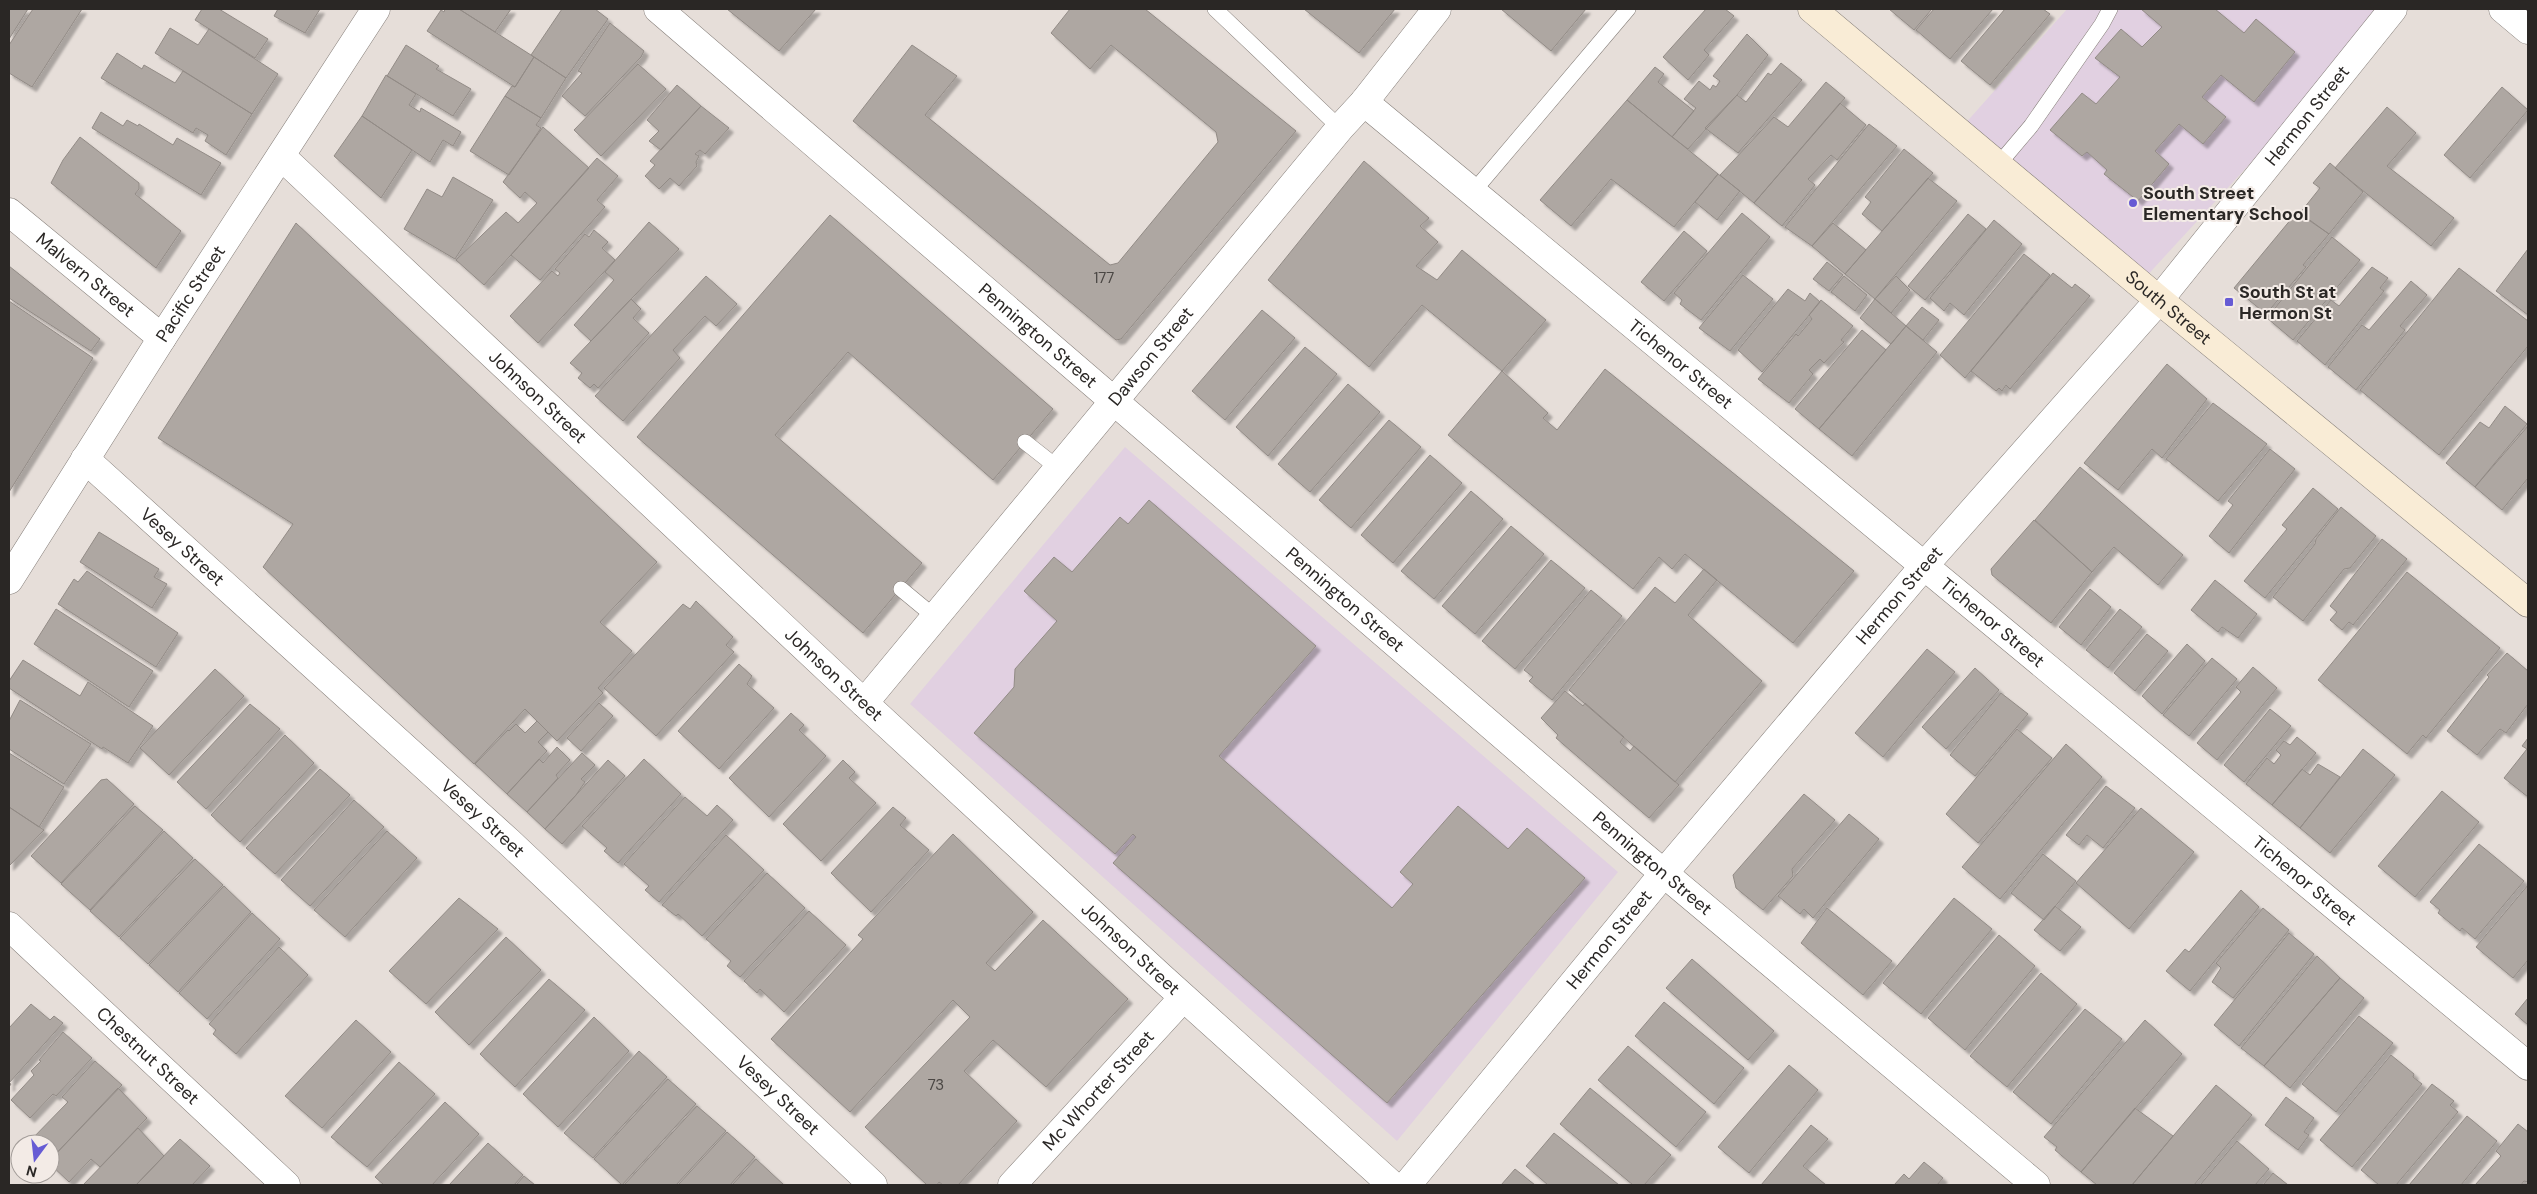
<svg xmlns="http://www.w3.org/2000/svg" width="2537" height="1194" viewBox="0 0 2537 1194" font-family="'DM Sans',sans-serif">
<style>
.education{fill:#e1d0e1}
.building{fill:#aea7a2;stroke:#928b86;filter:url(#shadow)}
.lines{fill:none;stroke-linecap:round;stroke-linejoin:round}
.service-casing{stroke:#857e79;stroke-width:16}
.minor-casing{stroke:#857e79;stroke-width:29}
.tertiary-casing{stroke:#857e79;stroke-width:29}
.secondary-casing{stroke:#857e79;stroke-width:29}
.service{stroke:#fff;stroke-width:15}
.minor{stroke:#fff;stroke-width:28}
.tertiary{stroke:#fff;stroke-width:28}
.secondary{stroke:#f9ecd6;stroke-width:28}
.poi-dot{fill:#665bd4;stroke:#f3ebe6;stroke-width:2}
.labels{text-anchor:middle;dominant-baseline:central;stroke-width:4;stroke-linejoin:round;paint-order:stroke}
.number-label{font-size:15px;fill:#4b4744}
.street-label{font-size:18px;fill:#2a2725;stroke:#f3ebe6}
.poi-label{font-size:18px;font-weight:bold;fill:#2a2725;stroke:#f3ebe6;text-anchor:start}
</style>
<defs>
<filter id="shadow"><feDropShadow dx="4.5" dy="4.5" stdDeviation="1" flood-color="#0004"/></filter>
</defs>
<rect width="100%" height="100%" fill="#e6ded9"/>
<path class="education" d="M2067 9H2392L2143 280 1963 126Z
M1125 447 1618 872 1397 1141 910 704Z"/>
<path class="building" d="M9 9H28L9 39Z
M33 9H82L32 87 9 73V45Z
M202 9H219L268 39 255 58 195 20Z
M278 9H320L305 33 274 16Z
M445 9H459L534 57 515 87 427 31 441 10 444 12Z
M459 9H511L495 32Z
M562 9H595L608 19 566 78 531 55Z
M727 9H816L779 51Z
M1070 9H1145L1296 131 1121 339 1116 340 853 121 912 45 957 76 925 115 1110 265 1118 263 1218 142 1216 132 1111 45 1090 69 1051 33Z
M1304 9H1395L1359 53Z
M1501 9H1586L1551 51Z
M1706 9H1725L1734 16 1704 50 1709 55 1688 80 1663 57Z
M1889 9H1932L1914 30Z
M1934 9H1993L1950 59 1916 30Z
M2005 9H2043L2050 14 1990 85 1961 61Z
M2141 9H2215L2244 33 2256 19 2295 52 2254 102 2221 75 2202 97 2226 117 2203 144 2179 124 2155 151 2169 164 2138 201 2104 174 2107 170 2087 152 2082 156 2050 130 2082 93 2096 104 2120 77 2095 58 2121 29 2142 47 2162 27Z
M610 23 644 51 641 57 585 116 562 96 582 73 578 71Z
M170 28 198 45 209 29 278 74 252 114 155 53Z
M1747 34 1768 55 1737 95 1688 149 1672 137 1696 108 1684 99 1699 81 1710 90 1713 85 1716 87 1720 81 1713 76Z
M406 45 439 66 436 69 471 89 453 116 387 76Z
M117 53 142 69 144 65 175 83 183 71 252 114 226 155 205 141 208 135 196 128 193 133 101 78Z
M534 57 566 78 541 118 505 96 512 86 515 87Z
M1781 63 1802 80 1738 153 1705 128 1737 95 1746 102 1768 73 1771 75Z
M638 64 666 89 601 156 574 130Z
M1655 67 1664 74 1658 82 1694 111 1672 137 1627 100Z
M386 75 416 94 409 105 420 112 421 108 461 132 453 146 443 140 430 162 362 116Z
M1826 82 1845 98 1754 203 1720 175 1774 117 1788 127Z
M677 85 701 106 661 150 649 141 659 131 647 120Z
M2502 87 2528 110 2470 178 2444 155Z
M505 96 541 118 536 125 541 128 509 175 470 151Z
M1627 100 1718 174 1674 227 1611 179 1571 226 1540 200Z
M1840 103 1866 125 1837 160 1831 155 1808 179 1815 185 1782 226 1754 203Z
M701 106 729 128 705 154 700 150 695 154 699 156 696 162 697 166 679 186 670 178 659 189 645 176 655 165 650 161Z
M2387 107 2416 133 2387 166 2454 218 2431 246 2335 168Z
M101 112 123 126 127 120 138 126 139 124 173 145 177 138 221 163 201 195 92 128Z
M362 116 412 150 381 198 334 156Z
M1869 124 1897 146 1812 246 1785 227Z
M543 127 589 168 484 285 456 260 506 212 518 223 537 203 525 192 520 198 503 182Z
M80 137 139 183V189L135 194 181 231 156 268 51 183 63 160Z
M1904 149 1933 173 1882 231 1862 214 1871 202 1865 197Z
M597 158 618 176 597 200 605 207 540 280 511 255Z
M1364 161 1429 218 1420 226 1438 242 1416 266 1437 280 1462 250 1546 320 1502 371 1422 305 1369 367 1268 280Z
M2330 163 2363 192 2329 234 2300 213 2320 188 2313 183Z
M1718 174 1740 191 1717 220 1695 202Z
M453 177 493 200 455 259 404 229 427 189 442 197Z
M1928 178 1957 201 1875 299 1845 274Z
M2297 212 2329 234 2303 265 2306 267 2266 314 2234 288Z
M1742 213 1770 237 1701 320 1680 304 1682 300 1674 293Z
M1968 214 1986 229 1925 300 1908 286Z
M830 215 1053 409 993 480 848 352 775 435 922 563 863 633 637 437Z
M1994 220 2022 244 1964 315 1950 303 1944 311 1930 298Z
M649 222 679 249 591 341 574 325 614 280 605 272Z
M296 223 657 562 600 622 632 651 598 688 603 693 557 741 525 709 474 764 263 567 293 524 158 438Z
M1833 223 1866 250 1845 274 1812 246Z
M594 230 608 242 602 248 615 260 538 343 510 316 552 271 558 276 560 273 555 269 585 234 589 237Z
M1684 231 1707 251 1664 301 1641 282Z
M2332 237 2360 260 2293 340 2267 318Z
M2528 249V315L2496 291Z
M2024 254 2050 275 1965 378 1940 355Z
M1827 262 1843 275 1829 291 1813 279Z
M9 266 100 339 91 351 9 298Z
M2372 267 2388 278 2380 288 2384 291 2325 365 2297 341 2331 300 2339 306Z
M2459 268 2528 321V346L2439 455 2360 390Z
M2053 273 2072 288 2075 284 2090 296 2010 389 2006 385 2002 391 1999 388 1996 391 1971 371Z
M1743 275 1773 299 1730 351 1699 328Z
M706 276 737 304 716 326 705 316 673 350 680 358 623 421 595 396Z
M1844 276 1867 295 1855 311 1831 292Z
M1896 276 1910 290 1891 313 1875 299Z
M2411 281 2427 295 2400 326 2405 330 2356 390 2328 367 2362 325 2369 330Z
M1788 289 1805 301 1810 293 1820 302 1762 372 1738 350Z
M631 299 641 309 633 318 649 333 598 388 594 384 590 388 578 378 582 373 570 363Z
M1875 299 1906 326 1891 344 1860 318Z
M1821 300 1853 326 1841 340 1844 342 1824 363 1820 359 1809 370 1813 374 1789 403 1758 379 1796 334 1798 336 1812 319 1809 315Z
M9 301 93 358 9 492Z
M1922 307 1939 320 1923 340 1906 326Z
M1262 310 1295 338 1225 420 1192 391Z
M1906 326 1937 352 1852 456 1819 429Z
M1862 330 1886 350 1819 429 1795 409Z
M1305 347 1337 374 1268 456 1236 427Z
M2167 364 2207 399 2162 458 2152 449 2118 490 2084 463Z
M1605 369 1854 571 1793 643 1685 554 1672 569 1659 557 1633 589 1448 435 1502 371 1548 413 1543 418 1557 430Z
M1348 384 1380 412 1310 492 1278 464Z
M2213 403 2267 444 2218 501 2166 459Z
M2505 406 2527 424 2475 487 2446 463 2480 422 2489 428Z
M1389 420 1421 447 1351 528 1319 500Z
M2528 426V478L2502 510 2475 487Z
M2270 449 2295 469 2229 553 2209 536 2233 505 2228 501Z
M1430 455 1462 483 1393 563 1361 535Z
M2080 467 2183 555 2158 585 2114 547 2092 572 2035 520Z
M2313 488 2338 509 2265 598 2244 581 2287 529 2282 525Z
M1471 491 1503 519 1434 599 1401 571Z
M1149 500 1316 646 1219 756 1392 908 1413 884 1400 872 1458 806 1508 849 1527 828 1585 878 1387 1103 1113 863 1136 837 1133 834 1115 854 974 733 1014 687 1015 669 1057 621 1024 591 1054 557 1072 572 1120 517 1128 524Z
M2341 507 2376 536 2350 568 2344 569 2303 621 2273 597 2315 544 2316 539Z
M2034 520 2092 572 2051 623 1992 575 1991 569Z
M1511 526 1544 554 1475 634 1442 606Z
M99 532 159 569 154 577 167 584 152 608 80 562Z
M2382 539 2407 559 2353 625 2349 622 2342 630 2330 620 2337 612 2330 606Z
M1551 560 1585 588 1515 669 1482 641Z
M1704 569 1717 580 1688 615 1762 681 1675 782 1569 690 1655 587 1675 603Z
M87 571 178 633 156 667 58 604 74 579 78 582Z
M2407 572 2500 648 2426 738 2423 735 2407 754 2318 680Z
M2215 580 2257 614 2238 638 2222 627 2218 632 2191 610Z
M2090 589 2111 607 2081 645 2059 627Z
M1591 590 1622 616 1552 700 1529 681 1533 677 1524 670Z
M696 601 733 637 726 645 734 652 656 736 604 688 683 604 690 609Z
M56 609 153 671 129 707 34 644Z
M2120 609 2142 627 2108 668 2086 650Z
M2147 634 2168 651 2135 691 2114 673Z
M2187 644 2205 661 2162 714 2142 696Z
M1927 649 1955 672 1883 757 1855 733Z
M2507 653 2528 671V704L2506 733 2500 729 2477 755 2447 731 2489 677 2487 675Z
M2212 658 2237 679 2189 736 2163 715Z
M23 660 80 696 88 682 153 726 128 763 103 747 102 749 9 688V681Z
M739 664 752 676 747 684 774 708 719 769 678 731Z
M2253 667 2277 688 2217 760 2197 743 2241 692 2236 687Z
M1975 668 1999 690 1946 749 1922 727Z
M215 669 244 696 169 775 140 748Z
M1565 691 1583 706 1585 703 1624 737 1620 742 1630 751 1634 746 1679 785 1649 818 1556 738 1558 735 1541 718Z
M2001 693 2028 714 1975 776 1950 755Z
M20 700 91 744 64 784 9 749V721Z
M599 703 613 716 581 751 567 738Z
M250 704 280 729 206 809 177 782Z
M2270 709 2291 726 2244 782 2224 765Z
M791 713 804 725 799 730 826 756 769 817 729 778Z
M537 721 548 732 538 742 547 751 507 794 475 764 508 730 509 731 516 724 525 733Z
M2017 729 2052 758 1978 843 1946 814Z
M285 735 314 763 240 842 211 815Z
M2297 737 2316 753 2272 805 2246 784 2267 758 2274 764 2281 755 2276 750 2284 741 2290 745Z
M2528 738V797L2504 778 2527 749 2522 746Z
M2066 744 2102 777 2000 899 1962 867Z
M557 747 570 760 556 775 558 778 527 812 507 794 539 759 543 763Z
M2363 749 2395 775 2330 853 2300 828Z
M9 753 64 787 39 827 9 807Z
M582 753 595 765 581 779 585 782 576 795 545 829 527 812Z
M644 759 681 794 618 863 604 851 607 848 582 826Z
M608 760 625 776 562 844 545 829Z
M843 760 855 772 849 778 876 803 821 861 783 824Z
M2318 764 2340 777 2300 828 2272 805 2302 769 2310 775Z
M320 769 350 795 275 874 246 848Z
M107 779 134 804 61 883 31 856 101 780Z
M2106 786 2135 808 2103 848 2087 835 2079 845 2066 835Z
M2442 791 2479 822 2415 897 2378 866Z
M1804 794 1835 820 1792 869 1793 876 1763 910 1736 888 1733 875Z
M685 797 707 816 717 805 733 820 659 902 645 890 649 886 624 864Z
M354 800 384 827 310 906 281 880Z
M135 806 163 830 90 910 61 884Z
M9 807 44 830 9 866Z
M893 807 906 818 900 825 929 850 871 912 831 873Z
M2141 808 2194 852 2129 929 2076 883Z
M1849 814 1879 839 1813 918 1804 909 1800 914 1778 896Z
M164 831 193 858 119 937 90 911Z
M387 831 417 858 345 937 314 910Z
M953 834 1033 912 986 963 995 971 1043 920 1128 999 1046 1087 993 1040 964 1071 1017 1121 958 1185H943L939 1182 937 1185H927L865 1127 970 1017 953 1000 850 1112 771 1039 863 939 858 935Z
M726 835 764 870 702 936 678 914 676 916 662 905Z
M2479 844 2524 881 2475 939 2462 928 2460 931 2438 913 2440 910 2430 902Z
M2043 854 2076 881 2044 920 2011 893Z
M195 859 223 885 148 964 120 938Z
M767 873 805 908 740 977 727 966 731 961 706 939Z
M2528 885V960L2513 978 2476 947Z
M224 886 251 912 178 992 149 965Z
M2241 890 2259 907 2190 991 2166 971 2185 949 2189 952Z
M459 898 498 929 426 1004 389 971Z
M1954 898 1992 929 1921 1014 1883 983Z
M2055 906 2081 927 2060 951 2034 930Z
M1827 908 1892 961 1863 995 1801 943Z
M2263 908 2289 930 2233 998 2212 982 2221 968 2216 963Z
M809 911 846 945 784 1012 760 989 757 993 744 981Z
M252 913 280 939 207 1019 179 993Z
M2289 933 2314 954 2239 1046 2214 1025Z
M1999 935 2035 966 1965 1050 1928 1018Z
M506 937 541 970 469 1045 435 1012Z
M279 947 308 975 236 1054 213 1034 216 1030 209 1024Z
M2317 956 2340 978 2264 1066 2241 1048Z
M1692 959 1774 1031 1748 1060 1666 988Z
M2041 973 2077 1004 2007 1087 1970 1056Z
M2340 978 2364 998 2290 1088 2264 1066Z
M549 979 585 1010 515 1087 480 1054Z
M2528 998V1025L2515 1014Z
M1664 1002 1744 1068 1714 1104 1635 1036Z
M31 1004 50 1020 54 1016 63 1023 9 1083 11 1084 9 1087V1028Z
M2085 1009 2122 1039 2051 1124 2013 1092Z
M2359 1016 2393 1043 2336 1112 2302 1084Z
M594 1017 629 1051 558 1127 523 1094Z
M356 1020 391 1052 322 1128 285 1096Z
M2145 1020 2182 1054 2081 1172 2055 1150 2057 1147 2044 1137Z
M63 1032 92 1058 56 1096 53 1094 30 1118 11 1100 34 1075 31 1071 41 1061 39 1060Z
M1628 1046 1706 1112 1676 1147 1598 1080Z
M639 1051 667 1077 593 1158 564 1133Z
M2391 1055 2414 1074 2413 1077 2422 1084 2352 1167 2320 1140Z
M95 1061 122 1085 50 1160V1144L28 1143 68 1102 62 1097Z
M399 1062 435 1094 367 1167 331 1137Z
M1789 1065 1818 1090 1749 1173 1718 1147Z
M668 1079 696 1104 622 1185 594 1159Z
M2432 1084 2454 1101 2450 1105 2458 1112 2396 1185H2379L2361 1170Z
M2216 1085 2252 1115 2194 1185H2132Z
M118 1088 147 1118 100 1167 91 1159 69 1182 50 1164V1160Z
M1590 1088 1671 1155 1644 1185H1633L1560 1124Z
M2286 1097 2314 1118 2304 1132 2309 1135 2298 1150 2265 1125Z
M445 1102 479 1134 432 1185H384L375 1177Z
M697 1106 726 1131 676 1185H624Z
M2135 1108 2173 1136 2132 1185H2097L2081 1172Z
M2467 1116 2497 1141 2461 1185H2409Z
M2518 1124 2528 1132V1182L2524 1181 2521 1185H2475L2501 1156 2496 1151Z
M1811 1125 1828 1139 1803 1166 1826 1185H1761Z
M138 1128 164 1156 136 1185H83Z
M727 1132 755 1157 730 1185H678Z
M1554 1133 1619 1185H1548L1526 1166Z
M180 1139 210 1166 192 1185H136Z
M2237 1141 2269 1169 2255 1185H2200Z
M488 1143 523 1175 514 1185H449Z
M756 1159 784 1185H732Z
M1924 1162 1943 1178 1937 1185H1894L1904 1174 1909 1179Z
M1515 1169 1535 1185H1501Z
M2273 1173 2288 1185H2263Z
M524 1176 535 1185H516Z"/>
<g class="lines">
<g class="service-casing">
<path id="service" d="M1215 9 1340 128
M1998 165 2031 126 2102 24 2110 9
M1473 192 1628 9
M1025 442 1058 468
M901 589 936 618"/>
</g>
<g class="minor-casing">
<g id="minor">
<path id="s1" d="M658 9 1636 850 2036 1185"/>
<path d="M2503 9 2528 30"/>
<path id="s2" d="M1364 102 2528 1066"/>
<path id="s3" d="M281 156 864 703 1161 977 1392 1185"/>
<path id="s4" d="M9 212 162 338"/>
<path id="s5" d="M85 459 509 842 873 1185"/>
<path id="s6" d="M864 703 1340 128 1364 102 1437 9"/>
<path id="s7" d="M1012 1185 1183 998"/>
<path id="s8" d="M1407 1185 1664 873 1923 567 2159 300 2393 9"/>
</g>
</g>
<g class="tertiary-casing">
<g id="tertiary">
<path id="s9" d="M9 580 162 338 376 9"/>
<path id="s10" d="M9 926 286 1185"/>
</g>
</g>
<g class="secondary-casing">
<g id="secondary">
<path id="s11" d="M1812 9 2159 300 2528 603"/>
</g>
</g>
<use href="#service" class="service"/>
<use href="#minor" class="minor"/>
<use href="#tertiary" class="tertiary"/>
<use href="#secondary" class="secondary"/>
</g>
<g class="poi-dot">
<circle cx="2133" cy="203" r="5"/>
<rect x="2224" y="297" width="10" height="10" rx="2.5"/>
</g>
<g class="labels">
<g class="number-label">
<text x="1104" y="278">177</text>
<text x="936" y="1085">73</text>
</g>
<g class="street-label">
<text stroke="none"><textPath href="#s8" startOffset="1398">Hermon Street</textPath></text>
<text stroke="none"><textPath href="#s4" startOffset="99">Malvern Street</textPath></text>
<text stroke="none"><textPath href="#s9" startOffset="339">Pacific Street</textPath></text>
<text stroke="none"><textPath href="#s11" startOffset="465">South Street</textPath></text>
<text stroke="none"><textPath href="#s1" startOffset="501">Pennington Street</textPath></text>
<text stroke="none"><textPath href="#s6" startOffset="450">Dawson Street</textPath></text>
<text stroke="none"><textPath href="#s2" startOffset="411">Tichenor Street</textPath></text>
<text stroke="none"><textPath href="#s3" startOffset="352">Johnson Street</textPath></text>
<text stroke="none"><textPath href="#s5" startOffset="131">Vesey Street</textPath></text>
<text stroke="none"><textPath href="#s8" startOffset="768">Hermon Street</textPath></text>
<text stroke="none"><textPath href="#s1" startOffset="906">Pennington Street</textPath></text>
<text stroke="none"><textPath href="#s2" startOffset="816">Tichenor Street</textPath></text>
<text stroke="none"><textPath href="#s3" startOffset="758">Johnson Street</textPath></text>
<text stroke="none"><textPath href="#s5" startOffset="536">Vesey Street</textPath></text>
<text stroke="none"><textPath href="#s1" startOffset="1311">Pennington Street</textPath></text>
<text stroke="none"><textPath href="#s2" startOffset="1221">Tichenor Street</textPath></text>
<text stroke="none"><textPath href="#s8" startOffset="318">Hermon Street</textPath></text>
<text stroke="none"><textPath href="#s3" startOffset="1162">Johnson Street</textPath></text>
<text stroke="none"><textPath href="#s10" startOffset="190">Chestnut Street</textPath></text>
<text stroke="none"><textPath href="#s7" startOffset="128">Mc Whorter Street</textPath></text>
<text stroke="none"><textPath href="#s5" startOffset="941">Vesey Street</textPath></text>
</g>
<g class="poi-label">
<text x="2143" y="193">South Street<tspan x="2143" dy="21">Elementary School</tspan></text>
<text x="2239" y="292">South St at<tspan x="2239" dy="21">Hermon St</tspan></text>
</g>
</g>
<rect width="2537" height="1194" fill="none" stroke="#2a2725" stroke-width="20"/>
<g transform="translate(35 1159) rotate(195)"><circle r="24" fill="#f3ebe6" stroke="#a39d99"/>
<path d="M0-4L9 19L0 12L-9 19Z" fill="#665bd4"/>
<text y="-8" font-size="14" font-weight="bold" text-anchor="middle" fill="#2a2725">N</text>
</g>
</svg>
